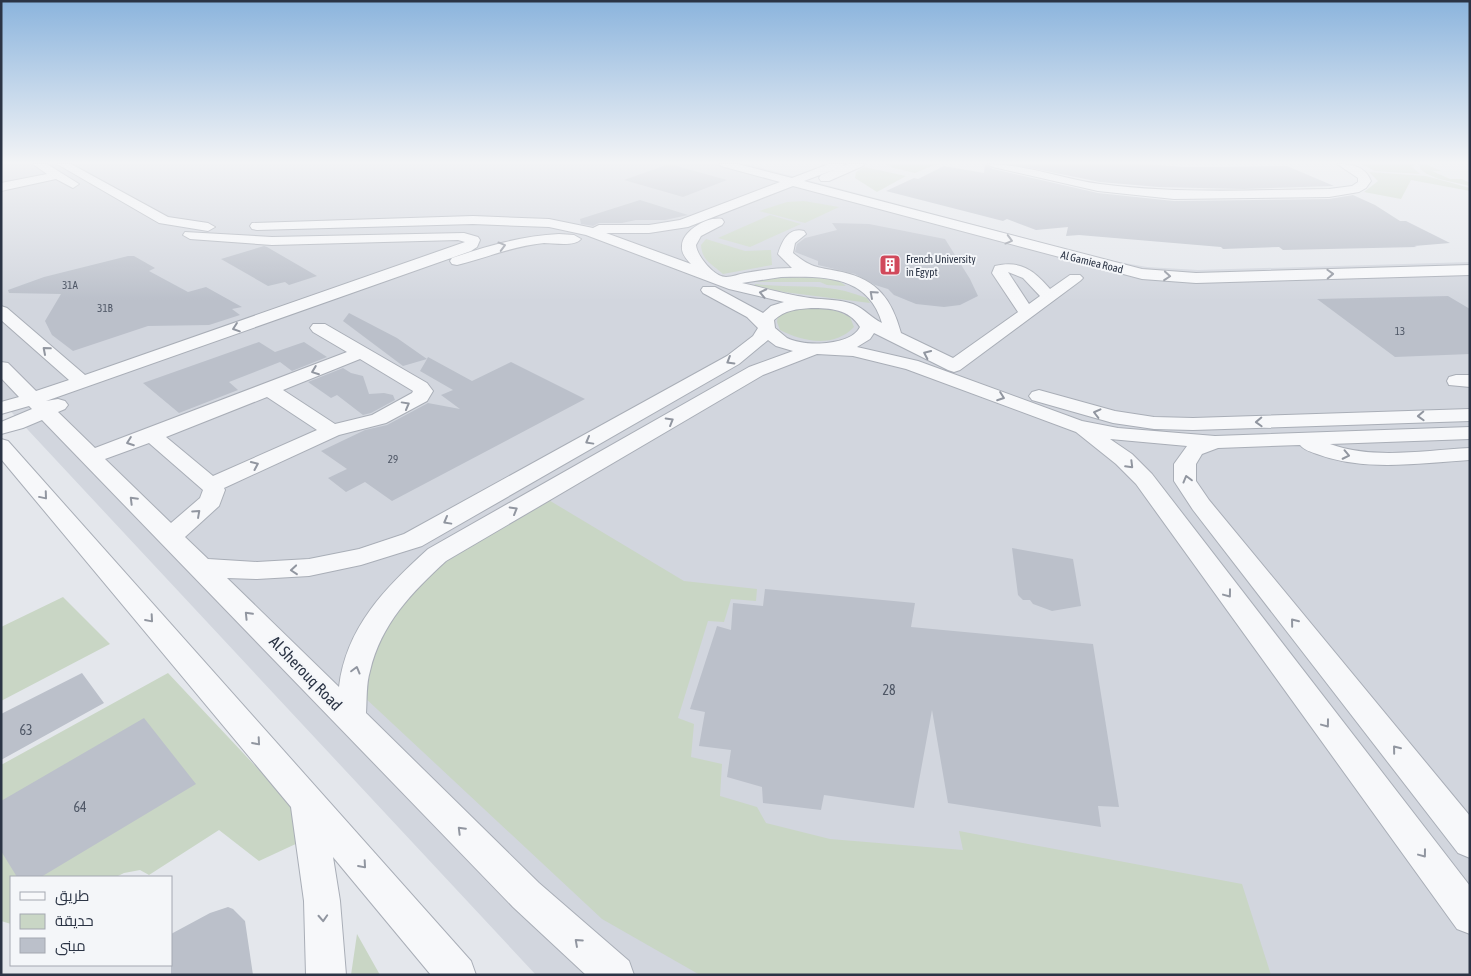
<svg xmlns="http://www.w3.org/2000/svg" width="1471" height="976" viewBox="0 0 1471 976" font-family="'Asap Condensed',Cairo,sans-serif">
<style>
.built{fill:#d2d6de}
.green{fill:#c9d6c5}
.building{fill:#bbc0ca}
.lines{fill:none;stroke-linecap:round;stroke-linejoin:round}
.minor-casing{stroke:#a9aeb7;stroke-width:2}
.minor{fill:#f7f8fa;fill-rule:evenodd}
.oneway{stroke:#9196a0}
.labels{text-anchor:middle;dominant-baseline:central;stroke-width:4;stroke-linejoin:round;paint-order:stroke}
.far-poi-label{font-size:11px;fill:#2b3445;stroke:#f4f6f9;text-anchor:start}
.far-street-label{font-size:11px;fill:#2b3445;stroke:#f4f6f9}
.number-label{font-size:11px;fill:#4f5766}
.near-number-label{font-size:14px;fill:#4f5766}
.near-street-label{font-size:16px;fill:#2b3445;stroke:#f4f6f9}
</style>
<rect width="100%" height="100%" fill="#e4e7ec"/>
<path class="built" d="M1 164H747L1108 260 1147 267 1198 270 1470 262V975H536L1 401Z"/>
<path class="green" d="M885 164H937L915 173 890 167 892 166Z
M1361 164H1415L1412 167 1420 174 1375 171Z
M1420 164H1426L1441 171H1432L1450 179H1462L1470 183V186L1439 179 1427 174 1420 169Z
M864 167 906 176 877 192 855 178 856 172Z
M1369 172 1426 176 1470 188V191L1411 180 1401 199 1364 192 1378 181Z
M804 201 839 207 805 223 759 211 787 202Z
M770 215 801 224 750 247 718 238Z
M706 239 745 251 771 250 772 265 723 274C712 264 702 261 701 245Z
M768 273 835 278 846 286 827 285 820 282H759L741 279Z
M755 284C785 288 816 284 845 291 853 293 860 296 867 298L870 303 784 292 755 286Z
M818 307 837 311 850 317 854 327C834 348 803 342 780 330L777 322 778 315 795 308Z
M547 499 684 581 757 589 756 601 731 599 724 622 708 621 678 718 694 724 691 757 722 764 720 796 757 807 766 823 830 839 963 850 959 831 1242 884 1271 975H700L602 919 363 696 365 669 384 628 438 559Z
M63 597 110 644 1 701V627Z
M168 673 291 804 300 842 259 861 219 830 149 875 140 870 124 873 116 877H11V924L1 921V765Z
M357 934 380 975H351Z"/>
<path class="building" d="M669 164 727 180 683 197 624 180Z
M985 164 993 169 1098 193 1174 201 1329 199 1353 195 1375 205 1400 221H1406L1450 243 1414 246 1417 247 1283 250 1279 247 1223 249 1221 247 1079 235 1066 236 1068 227 1036 230 1007 219 1003 221 886 191 914 178 918 179 944 166 984 173Z
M1011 164H1139L1187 167 1287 166 1334 186 1243 189 1158 187 1100 182Z
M640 200 688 215 665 220H636L622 223H599L593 226 581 224 580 219Z
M832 223 869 224 945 239 970 279 978 296 960 305 944 307 916 304 894 295 888 289 875 285 855 274 818 265V261L795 252 797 244 805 238 837 230Z
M264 246 267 247 317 276 289 285 285 282 268 286 221 259Z
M128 256H134L155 268 149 271 188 292 206 287 242 307 232 309 240 315 209 325 148 326 73 351 52 335 45 321 61 294 9 293 8 290 44 277Z
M1448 296 1470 309V354L1395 357 1317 299Z
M349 313 397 338 427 359 428 357 472 381 511 362 585 399 392 501 365 482 346 492 328 478 347 469 321 451 365 430 387 425 428 403 460 409 441 395 453 390 420 371 427 359 403 366 343 321Z
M259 342 275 352 304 342 327 357 292 371 280 362 229 382 238 390 179 413 143 383Z
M343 368 351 373 363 376 369 394 384 393 393 395 395 400 371 413 363 415 337 395 331 398 308 382Z
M1012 548 1073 559 1081 606 1052 611 1033 604 1030 600H1023L1018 595Z
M765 589 915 603 911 627 1093 644 1119 807 1098 806 1101 827 948 803 932 710 914 808 824 795 821 810 763 803 762 787 727 777 731 750 699 746 705 712 690 709 717 626 731 630 733 603 763 606Z
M82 673 104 703 1 760V714Z
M144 718 196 784 41 877H17L1 851V801Z
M228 907 233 909 245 921 253 975H171V934L210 913Z"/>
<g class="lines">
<g class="minor-casing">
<path id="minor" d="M33 164H47L79 184 73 188 56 179 1 191V183L47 174Z
M57 164H71L168 217 208 223 215 227 208 231 159 223Z
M719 164H738L792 178 829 164H845L843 166 849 164H865L863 166 829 181H821L819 178 821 175 841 167 804 181 1142 269 1196 273 1470 265V275L1196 283 1142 279 793 186 688 227 649 233H606L691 264C686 259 681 253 682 246 682 231 708 216 722 219L724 222 722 225 701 236 696 245C697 256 714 277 726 277 732 277 739 274 745 273 761 270 776 268 792 268L778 254C782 242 788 227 804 231L806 234 795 243 793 253C812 269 819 267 842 272 878 280 892 300 901 333L953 358 1018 312 992 273 995 266C1020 260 1034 270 1050 289L1070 275H1080L1083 278 1080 281 960 370 954 372 948 370 874 333 870 339 857 347 918 361 1082 421 1118 428 1215 436 1470 427V439L1330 444C1373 460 1425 450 1470 448V460C1420 463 1365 472 1317 454 1311 452 1304 450 1300 445L1218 448 1202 454 1196 464V481L1209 500 1470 816V858L1458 853 1193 510 1174 481V464L1187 446 1110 439 1132 454 1152 474 1470 886V934L1457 929 1136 484 1116 464 1076 432 906 369 853 356 817 354 763 375 446 561C412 592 381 624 370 671 366 684 367 699 366 713L539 883 629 961 634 975H586L513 907 42 420 23 428 1 434V422L32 409 29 406 1 414V402L19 397 1 378V362L8 363 36 391 69 380 1 320V306L7 308 85 375 465 242 458 240 272 245 190 239 183 235 185 232 272 237 464 233 478 237 480 240 477 247 471 251 46 401 58 399 65 401 68 405 65 409 58 412 95 448 347 352 313 332 310 328 313 324H325L427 383 433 391 427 401 386 423 339 435 224 488 225 490 219 506 185 537 208 559 257 562 309 559 359 549 404 534 727 356 753 336 758 328 747 317 703 293 701 290 703 287H715L763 313 771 306 784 302 729 289 586 235 549 227 473 224 257 230 252 229 250 226 252 223 473 216 549 219 593 228 599 225H649L680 220 780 182 721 166ZM1008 272 1023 278 1040 296 1029 304ZM781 277C823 276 868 275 882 323 870 317 865 309 853 304 839 299 825 300 810 298 787 295 764 288 742 283ZM811 308C830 308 849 309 860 327 851 346 804 347 787 338 783 335 779 331 775 328L774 320C785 310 797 309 811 308ZM768 340 776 346 793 351 749 367 428 549C386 587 346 627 339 687L227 578 257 579 309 576 361 565 422 546 739 364ZM360 359 413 391 412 393 372 415 335 424 283 390ZM267 397 317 430 213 476 166 437ZM149 443 203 490 200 498 171 523 105 459Z
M987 164C1026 164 1062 179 1100 184 1177 194 1252 190 1329 189L1352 186 1358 182V178L1337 164C1352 164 1365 166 1371 181L1366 188 1359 192 1329 197 1174 199 1098 191 993 167Z
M559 234 574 235 581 239C575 247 554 243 544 243 513 246 486 258 457 265L452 264 450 261 452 258C487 246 521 236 559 234Z
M1456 375H1470V387L1449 385 1447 381 1449 377Z
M1039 390 1115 411 1154 417 1193 418 1470 409V421L1193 430 1154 429 1113 423 1032 400 1029 396 1032 392Z
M1 439 8 441 471 961 476 975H431L333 857 340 901 346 975H306L304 901 291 807 1 459Z"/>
</g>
<use href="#minor" class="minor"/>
</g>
<defs><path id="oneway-chevron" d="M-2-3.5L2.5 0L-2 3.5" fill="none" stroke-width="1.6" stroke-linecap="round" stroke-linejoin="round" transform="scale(1.25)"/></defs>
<g class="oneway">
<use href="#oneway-chevron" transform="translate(1009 240) rotate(15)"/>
<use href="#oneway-chevron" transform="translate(502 246) rotate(-15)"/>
<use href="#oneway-chevron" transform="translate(1330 274) rotate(-2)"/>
<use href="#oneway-chevron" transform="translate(1167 276) rotate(5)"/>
<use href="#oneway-chevron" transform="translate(763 293) rotate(-168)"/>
<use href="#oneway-chevron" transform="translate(873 294) rotate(-138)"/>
<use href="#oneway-chevron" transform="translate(236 328) rotate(161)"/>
<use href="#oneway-chevron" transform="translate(46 350) rotate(-139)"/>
<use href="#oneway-chevron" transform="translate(927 354) rotate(-155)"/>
<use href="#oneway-chevron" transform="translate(730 361) rotate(149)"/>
<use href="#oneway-chevron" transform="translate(315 371) rotate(159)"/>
<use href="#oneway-chevron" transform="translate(1001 397) rotate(20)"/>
<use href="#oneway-chevron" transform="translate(406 405) rotate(-29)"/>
<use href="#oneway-chevron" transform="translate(1097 413) rotate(-166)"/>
<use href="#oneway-chevron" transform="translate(1421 416) rotate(178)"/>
<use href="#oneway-chevron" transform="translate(670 421) rotate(-30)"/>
<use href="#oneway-chevron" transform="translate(1259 422) rotate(178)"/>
<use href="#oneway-chevron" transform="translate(589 441) rotate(151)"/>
<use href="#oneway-chevron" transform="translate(130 442) rotate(160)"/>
<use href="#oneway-chevron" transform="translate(1346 455) rotate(12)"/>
<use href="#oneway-chevron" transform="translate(255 465) rotate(-24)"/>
<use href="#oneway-chevron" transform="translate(1130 465) rotate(45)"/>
<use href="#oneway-chevron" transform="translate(1187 479) rotate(-105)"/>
<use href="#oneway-chevron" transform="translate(44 496) rotate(50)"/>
<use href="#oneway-chevron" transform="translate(133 500) rotate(-135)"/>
<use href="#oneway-chevron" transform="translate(514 510) rotate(-30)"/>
<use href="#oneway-chevron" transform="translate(197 513) rotate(-42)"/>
<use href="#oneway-chevron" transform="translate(447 521) rotate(151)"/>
<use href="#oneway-chevron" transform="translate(294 570) rotate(175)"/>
<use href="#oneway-chevron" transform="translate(1228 594) rotate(53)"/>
<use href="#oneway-chevron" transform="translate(248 615) rotate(-134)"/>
<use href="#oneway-chevron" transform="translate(150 619) rotate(49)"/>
<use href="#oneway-chevron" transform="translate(1294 622) rotate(-129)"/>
<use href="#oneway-chevron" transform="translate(356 670) rotate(-75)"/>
<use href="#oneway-chevron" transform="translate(1326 724) rotate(53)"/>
<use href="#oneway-chevron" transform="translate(257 742) rotate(49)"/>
<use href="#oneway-chevron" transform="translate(1396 749) rotate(-129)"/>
<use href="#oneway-chevron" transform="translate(461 830) rotate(-135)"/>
<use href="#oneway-chevron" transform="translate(1423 854) rotate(53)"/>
<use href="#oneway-chevron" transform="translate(363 865) rotate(49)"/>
<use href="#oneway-chevron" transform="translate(323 918) rotate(87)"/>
<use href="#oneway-chevron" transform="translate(578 942) rotate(-138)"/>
</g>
<linearGradient id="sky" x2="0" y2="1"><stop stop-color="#8bb4dd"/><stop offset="0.54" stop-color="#f3f4f6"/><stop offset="1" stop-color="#f3f4f6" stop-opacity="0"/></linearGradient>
<rect width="1471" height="301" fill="url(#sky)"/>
<defs>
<g id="building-square" transform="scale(1.125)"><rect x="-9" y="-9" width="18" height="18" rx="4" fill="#d1495b" stroke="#f4f6f9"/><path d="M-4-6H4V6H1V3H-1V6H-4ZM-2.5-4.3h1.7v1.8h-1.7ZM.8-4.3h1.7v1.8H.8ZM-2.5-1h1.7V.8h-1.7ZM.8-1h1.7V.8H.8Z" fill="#fff"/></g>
</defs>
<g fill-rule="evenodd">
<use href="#building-square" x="890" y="265"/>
</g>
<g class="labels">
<g class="far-poi-label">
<text x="906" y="259">French University<tspan x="906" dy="13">in Egypt</tspan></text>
</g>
<g class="far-street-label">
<text transform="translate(1092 262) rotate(14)">Al Gamiea Road</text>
</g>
<g class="number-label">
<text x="70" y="285">31A</text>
<text x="105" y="308">31B</text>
<text x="1400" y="331">13</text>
<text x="393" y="459">29</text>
</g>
<g class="near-number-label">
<text x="889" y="690">28</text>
<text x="26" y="730">63</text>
<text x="80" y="807">64</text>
</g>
<g class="near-street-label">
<text transform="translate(306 673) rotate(46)">Al Sherouq Road</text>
</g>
</g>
<rect width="1471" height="976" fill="none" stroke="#2b3445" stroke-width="5"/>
<rect x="10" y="876" width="162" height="90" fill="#f4f6f9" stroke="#a4a8b1"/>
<rect x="20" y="892" width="25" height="8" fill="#f7f8fa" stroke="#a4a8b1"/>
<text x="55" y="901" font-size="15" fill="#2b3445">طريق</text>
<rect x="20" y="914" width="25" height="15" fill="#c9d6c5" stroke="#a4a8b1"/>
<text x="55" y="926" font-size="15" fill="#2b3445">حديقة</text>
<rect x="20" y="938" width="25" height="15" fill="#bbc0ca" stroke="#a4a8b1"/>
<text x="55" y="951" font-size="15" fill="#2b3445">مبنى</text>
</svg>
